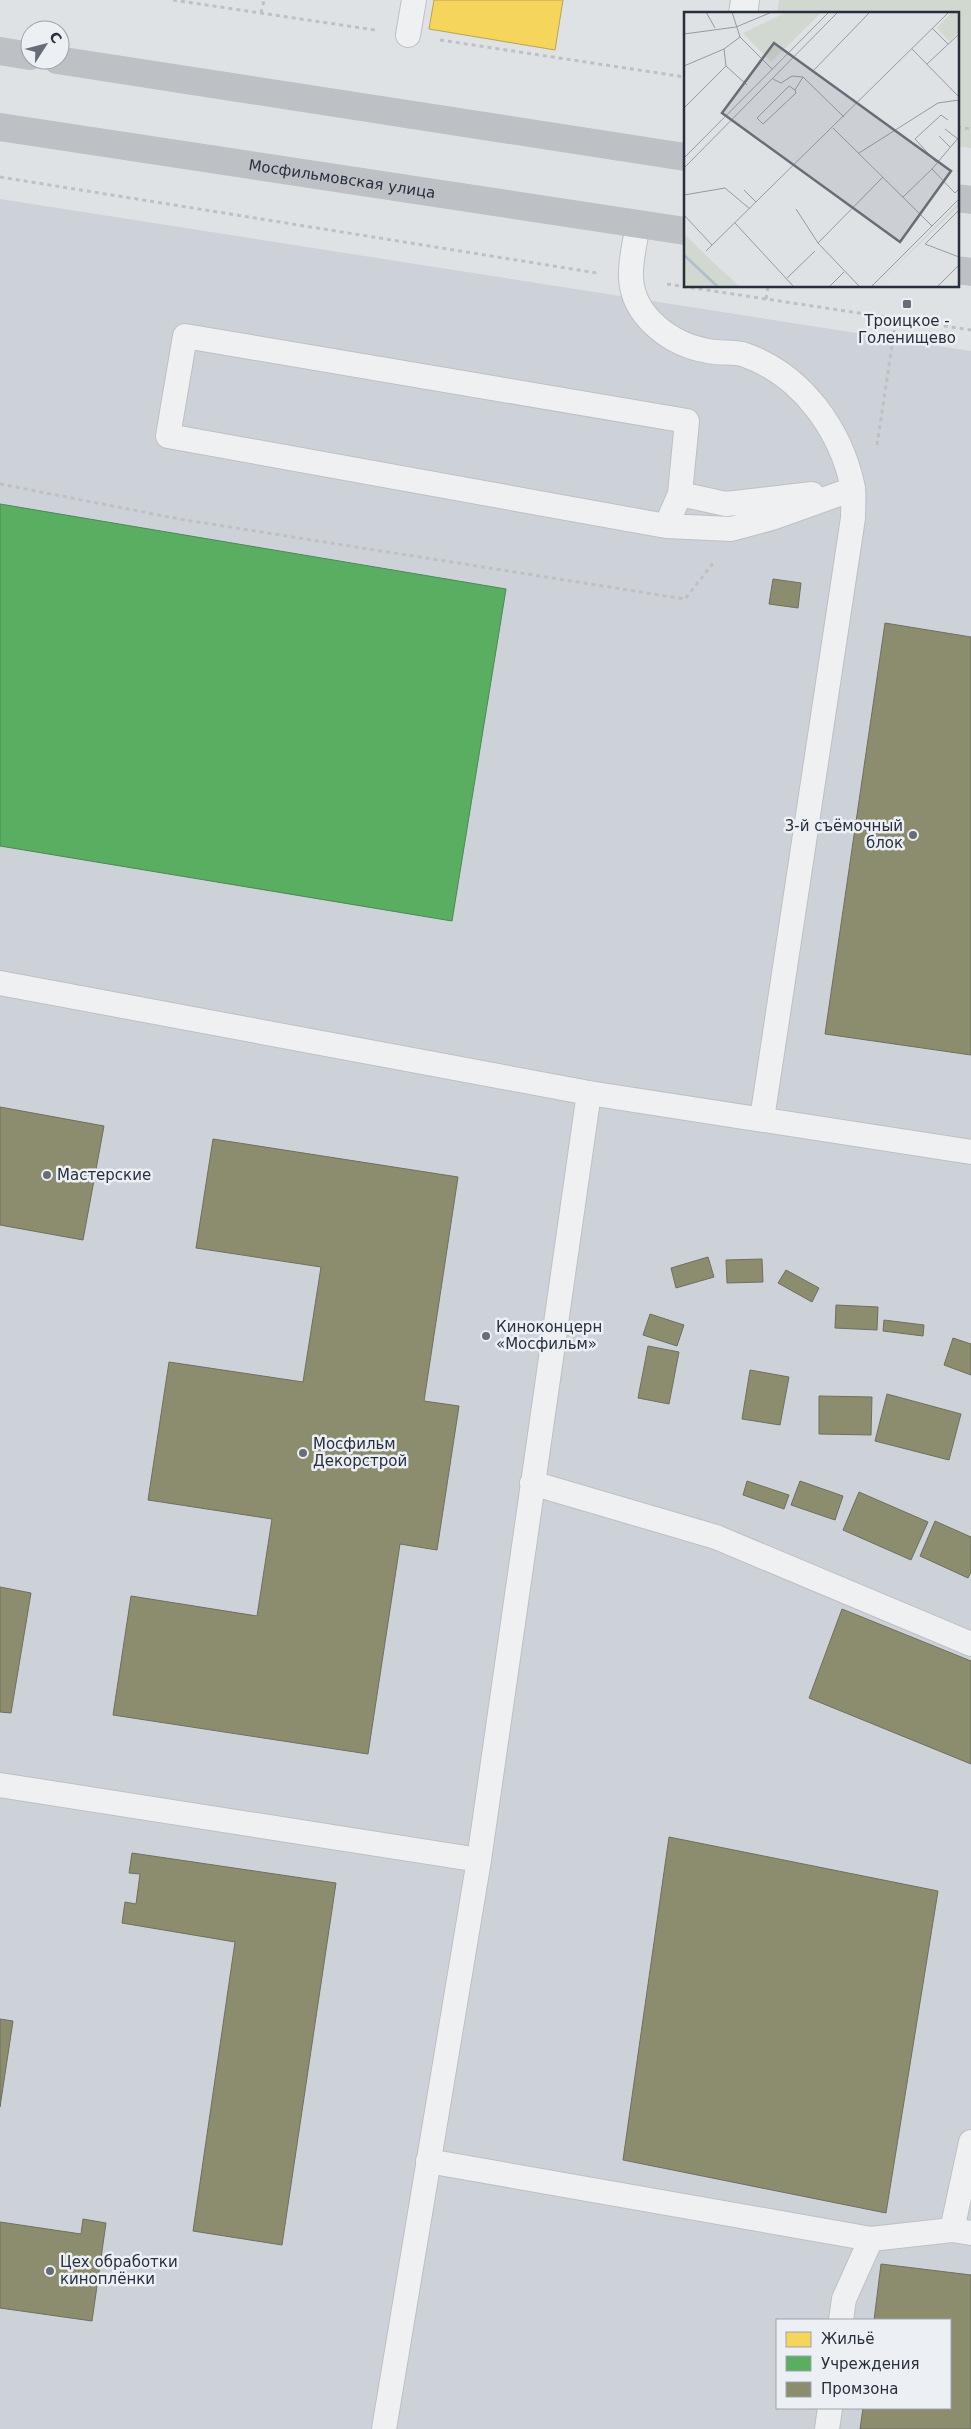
<svg xmlns="http://www.w3.org/2000/svg" width="971" height="2429" viewBox="0 0 971 2429" font-family="'DejaVu Sans',sans-serif">
<style>
.built{fill:#cdd1d8;fill-rule:evenodd}
.green{fill:#d0d8d0}
.homes{fill:#f6d55c;stroke:#b8a353}
.public{fill:#5aae61;stroke:#4b8856}
.industry{fill:#8c8c6e;stroke:#6e705f}
.lines{fill:none;stroke-linecap:round;stroke-linejoin:round}
.lane-casing{stroke:#bec0c3;stroke-width:26}
.street-casing{stroke:#bec0c3;stroke-width:30}
.path{stroke:#bec0c4;stroke-width:3;stroke-dasharray:4 4;stroke-linecap:butt}
.lane{stroke:#eef0f1;stroke-width:24}
.street{stroke:#eef0f1;stroke-width:28}
.secondary{stroke:#bdc0c4;stroke-width:28}
.poi-dot{fill:#676e78;stroke:#ecf0f4;stroke-width:2}
.labels{text-anchor:middle;dominant-baseline:central;stroke-width:5;stroke-linejoin:round;paint-order:stroke}
.street-label{font-size:15px;fill:#272f3d;stroke:#ecf0f4}
.poi-label{font-size:15px;fill:#272f3d;stroke:#ecf0f4;text-anchor:start}
.inset-river{fill:none;stroke:#adbed0;stroke-width:2.5}
.inset-road{fill:none;stroke:#959aa2;stroke-width:1}
.view{fill:#676e78;fill-opacity:0.15;stroke:#676e78;stroke-width:2.5}
.inset-edge{fill:none;stroke:#272f3d;stroke-width:2.5}
</style>
<rect width="100%" height="100%" fill="#dfe2e5"/>
<path class="built" d="M0 199 971 351V2429H0ZM777 2320H950V2408H777Z"/>
<path class="green" d="M779 0H971V148L957 146V14H777Z"/>
<path class="homes" d="M434 0H563L555 50 429 29Z"/>
<path class="public" d="M0 504 506 589 452 921 0 846Z"/>
<path class="industry" d="M773 579 801 583 798 608 769 604Z
M885 623 971 637V1055L825 1034Z
M0 1107 104 1126 83 1240 0 1225Z
M213 1139 458 1177 424 1401 459 1406 437 1550 400 1544 368 1754 113 1715 131 1596 257 1616 272 1519 148 1500 169 1362 303 1382 321 1267 196 1248Z
M708 1257 714 1277 676 1288 671 1268Z
M762 1259 763 1282 727 1283 726 1260Z
M786 1270 819 1288 812 1302 778 1283Z
M836 1305 878 1307 877 1330 835 1328Z
M650 1314 684 1325 677 1346 643 1335Z
M884 1320 924 1325 923 1336 883 1331Z
M953 1338 971 1344V1375L944 1365Z
M648 1346 679 1352 669 1404 638 1398Z
M750 1370 789 1377 780 1425 742 1419Z
M887 1394 961 1414 949 1460 875 1441Z
M819 1396 872 1397 871 1435 819 1434Z
M747 1481 789 1495 784 1509 743 1495Z
M800 1481 843 1496 835 1520 791 1505Z
M859 1492 928 1522 911 1560 843 1530Z
M935 1521 971 1537V1572L968 1578 920 1556Z
M0 1587 31 1593 11 1713 0 1712Z
M842 1609 971 1661V1764L809 1698Z
M669 1837 938 1891 886 2213 623 2160Z
M132 1853 336 1883 282 2245 193 2231 235 1942 122 1923 125 1902 136 1904 140 1874 129 1873Z
M0 2019 13 2021 0 2107Z
M83 2219 106 2223 92 2321 0 2308V2222L81 2234Z
M881 2264 971 2275V2429H860L863 2408H950V2320H874Z"/>
<g class="lines">
<g class="lane-casing">
<path id="lane" d="M408 35 414 0
M638 225C635 242 630 261 631 278 633 317 672 345 708 351 720 354 734 351 745 355 802 375 841 430 853 488 854 497 853 509 853 518L762 1119
M185 336 687 421 680 494 666 526 168 436Z
M680 494 726 504 812 494
M666 526 731 529 772 518 853 489
M0 983 589 1093 971 1152
M532 1483 716 1537 971 1644
M0 1785 479 1860
M428 2161 871 2239
M952 2230 971 2142
M841 2320 844 2299 871 2239 952 2230 971 2233
M384 2429 479 1860 589 1093
M827 2429 830 2408"/>
</g>
<g class="street-casing">
<path id="street" d="M743 14 745 0"/>
</g>
<path class="path" d="M173 0 375 30
M261 13 264 0
M440 40 685 77
M957 127 971 129
M0 177 597 273
M667 284 971 330
M766 299 768 286
M877 445 896 319
M0 484 179 519 685 599 714 562"/>
<use href="#lane" class="lane"/>
<use href="#street" class="street"/>
<g class="secondary">
<path d="M0 51 30 56"/>
<path d="M57 60 685 157"/>
<path id="s1" d="M0 127 685 231"/>
<path d="M957 198 971 200"/>
<path d="M957 270 971 272"/>
</g>
</g>
<g class="poi-dot">
<rect x="902" y="299" width="10" height="10" rx="2.5"/>
<circle cx="913" cy="835" r="5"/>
<circle cx="47" cy="1175" r="5"/>
<circle cx="486" cy="1336" r="5"/>
<circle cx="303" cy="1453" r="5"/>
<circle cx="50" cy="2271" r="5"/>
</g>
<g class="labels">
<g class="street-label">
<text stroke="none"><textPath href="#s1" startOffset="346">Мосфильмовская улица</textPath></text>
</g>
<g class="poi-label">
<text x="907" y="321" text-anchor="middle">Троицкое -<tspan x="907" dy="17">Голенищево</tspan></text>
<text x="903" y="826" text-anchor="end">3-й съёмочный<tspan x="903" dy="17">блок</tspan></text>
<text x="57" y="1175">Мастерские</text>
<text x="496" y="1327">Киноконцерн<tspan x="496" dy="17">«Мосфильм»</tspan></text>
<text x="313" y="1444">Мосфильм<tspan x="313" dy="17">Декорстрой</tspan></text>
<text x="60" y="2262">Цех обработки<tspan x="60" dy="17">киноплёнки</tspan></text>
</g>
</g>
<g transform="translate(684 12)">
<rect width="275" height="275" fill="#dfe2e5"/>
<path d="M103 0H138L87 50 59 21ZM268 0H275V20L265 29 253 16ZM275 190V194L191 275ZM0 222 29 250 56 275H0Z" fill="#d0d8d0"/>
<path class="inset-river" d="M0 243 34 275"/>
<path class="inset-road" d="M22 0 31 16M48 0 56 25 88 57M248 16 264 32M0 22 52 15 88 0M228 37 275 85M243 52 275 22M0 54 40 37 56 25M42 54 63 73M129 59 186 0M89 67 97 71 108 64 119 65 160 105M111 78 105 74 73 106 79 112 112 81 111 78 119 65M0 96 42 54 40 37M149 116 248 214M261 117 274 127M255 124 266 135M275 125 248 157 271 181 275 177M175 141 254 91 275 88M0 146 145 0M252 150 231 127 257 103 264 108M0 156 154 0M60 178 72 190M0 183 41 176 66 197M219 185 248 157M112 197 134 231 176 275M275 198 241 232 275 245M0 203 28 233M51 211 110 275M134 231 199 165M22 239 265 0M103 266 131 239M145 275 160 260M187 275 275 187M253 275 275 253"/>
<path class="view" d="M90 31 267 159 216 230 38 101Z"/>
<rect width="275" height="275" class="inset-edge"/>
</g>
<rect x="776" y="2319" width="175" height="90" fill="#ecf0f4" stroke="#9da3ab"/>
<rect x="786" y="2332" width="25" height="15" fill="#f6d55c" stroke="#9da3ab"/>
<text x="821" y="2344" font-size="15" fill="#272f3d">Жильё</text>
<rect x="786" y="2356" width="25" height="15" fill="#5aae61" stroke="#9da3ab"/>
<text x="821" y="2369" font-size="15" fill="#272f3d">Учреждения</text>
<rect x="786" y="2382" width="25" height="15" fill="#8c8c6e" stroke="#9da3ab"/>
<text x="821" y="2394" font-size="15" fill="#272f3d">Промзона</text>
<g transform="translate(45 45) rotate(54)"><circle r="24" fill="#ecf0f4" stroke="#9da3ab"/>
<path d="M0-4L9 19L0 12L-9 19Z" fill="#676e78"/>
<text y="-8" font-size="14" font-weight="bold" text-anchor="middle" fill="#272f3d">С</text>
</g>
</svg>
